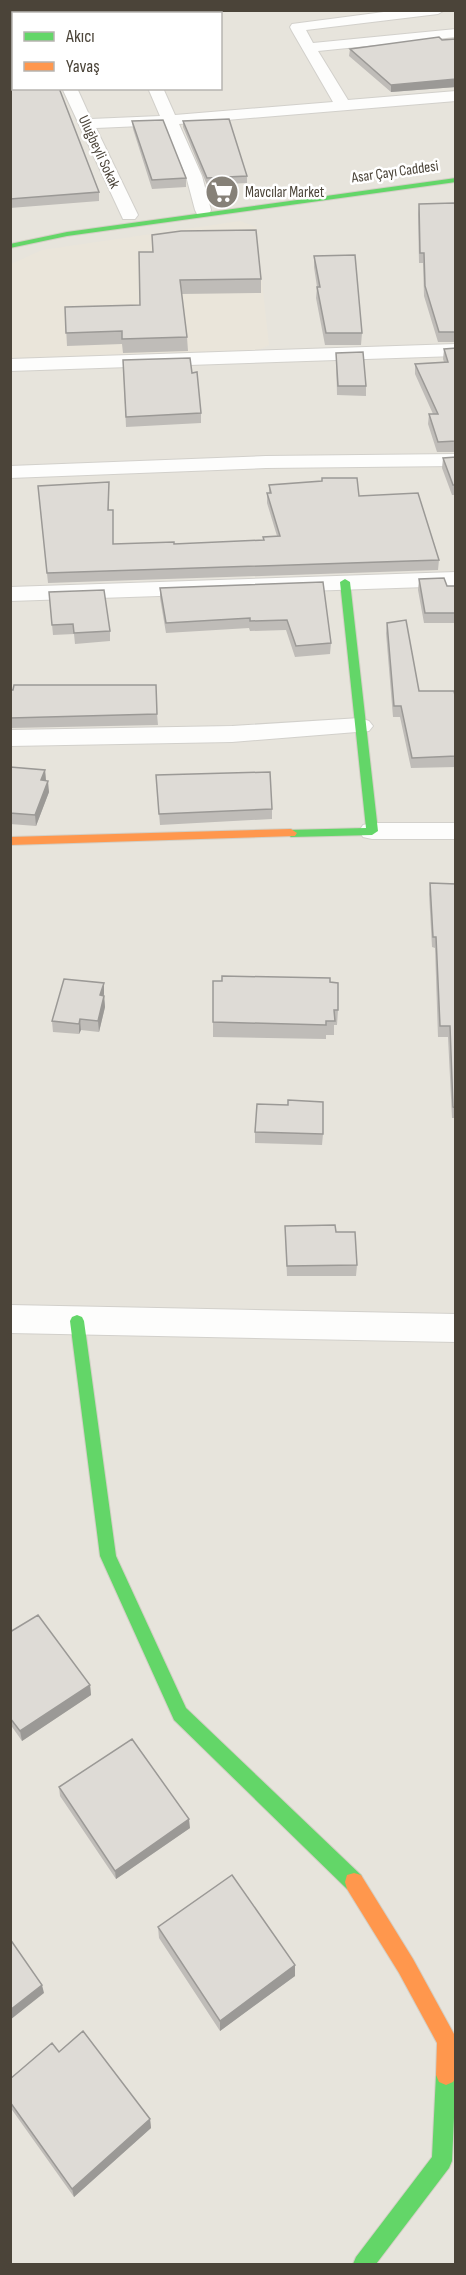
<svg xmlns="http://www.w3.org/2000/svg" width="466" height="2275" viewBox="0 0 466 2275" font-family="'Sofia Sans Condensed',sans-serif">
<style>
.residential{fill:#e7e4dc;fill-rule:evenodd}
.education{fill:#eae5da}
.lines{fill:none;stroke-linecap:round;stroke-linejoin:round}
.street-casing{stroke:#d2d0cb;stroke-width:2}
.fast-casing{stroke:#d3cfc5;stroke-width:2}
.slow-casing{stroke:#d3cfc5;stroke-width:2}
.street{fill:#fdfdfc;fill-rule:evenodd}
.fast{fill:#63d668;fill-rule:evenodd}
.slow{fill:#ff974d;fill-rule:evenodd}
.wall{fill:#bfbcb8}
.shaded-wall{fill:#9b9996}
.building{fill:#dedbd6;stroke:#9b9996;stroke-width:1.5}
.labels{text-anchor:middle;dominant-baseline:central;stroke-width:5;stroke-linejoin:round;paint-order:stroke}
.far-street-label{font-size:15px;fill:#4b4439;stroke:#fff}
.far-poi-label{font-size:15px;fill:#4b4439;stroke:#fff;text-anchor:start}
</style>
<rect width="100%" height="100%" fill="#f4f2ee"/>
<path class="residential" d="M11 11H455V2264H11ZM14 14H220V88H14Z"/>
<path class="education" d="M240 221 256 227 269 345 251 354 11 363V264L42 250Z"/>
<g class="lines">
<g class="street-casing">
<path id="street" d="M29 10H43L44 14H30Z
M115 10H129L131 14H117Z
M399 10H445L438 14 306 30 313 43 456 29V37L318 51 348 100 456 91V101L179 124 202 176 211 210 209 214H197L195 210 186 176 164 125 96 128 138 215 135 219H123L62 88H77L91 119 160 116 148 88H163L175 115 333 102 292 31 290 27 292 24Z
M456 344V356L10 371V359Z
M456 454V466L266 468 10 478V466L266 456Z
M456 572V586L10 601V587Z
M360 718 369 721 373 726 369 731 232 742 10 746V730L232 726Z
M372 823H456V839H372L363 837 359 831 363 825Z
M10 1305 456 1314V1342L10 1333Z"/>
</g>
<g class="fast-casing">
<path id="fast" d="M456 178V182L67 236 10 248V244L67 232Z
M345 579 350 582 378 831 372 835 291 837 285 833 287 830 366 828 340 582Z
M77 1315 82 1317 84 1321 116 1556 186 1708 361 1875 363 1882 361 1889 354 1891 347 1889 174 1720 100 1556 70 1321 72 1317Z
M446 2065 453 2068 456 2074 452 2161 449 2168 376 2264H353L356 2257 432 2157 436 2075 439 2068Z"/>
</g>
<g class="slow-casing">
<path id="slow" d="M291 829 297 833 295 836 10 845V837Z
M354 1873 361 1875 413 1959 454 2034 456 2076 453 2082 446 2085 439 2082 436 2075 437 2043 399 1973 347 1889 345 1882 347 1875Z"/>
</g>
<use href="#street" class="street"/>
<use href="#fast" class="fast"/>
<use href="#slow" class="slow"/>
</g>
<path class="wall" d="M10 10H25L26 14 10 13Z
M10 17 99 192V201L10 208Z
M456 39V87L391 92 349 56 350 49Z
M132 121 186 178V187L152 189 133 129Z
M183 121 247 176V183L207 185 183 127Z
M419 204 456 206V342H438L424 296 423 263H419L418 214Z
M139 252 261 279V293L181 294 187 337 188 351 123 353 122 344 67 346 65 307 140 305Z
M314 256 362 333 361 345H325L316 298 317 287 314 267Z
M456 348V452H437L428 424 429 414H433L415 374V364L444 362 443 359 444 349Z
M336 353 366 386V396L337 395Z
M123 360 192 373 201 413V423L126 427Z
M456 457V495H452L442 468 443 458Z
M109 482V510L113 544H174L263 540V537L277 536 267 503V493H269V485L359 496 439 560 438 570 48 583 38 486Z
M419 579 456 589V623H424L418 590Z
M323 582 331 643 330 654 295 657 286 630 250 631 249 628 166 633 160 598V588Z
M49 592 110 631V641L75 644 74 634 53 635Z
M387 623 419 691 456 699V767L411 768 400 717H393L386 633Z
M10 690 157 714 158 725 10 728Z
M10 767 45 770 46 781 49 792 36 826 10 824Z
M156 775 272 809V819L160 825Z
M430 883 456 884V1118H452L448 1037H438L435 948 432 947 429 894Z
M213 981 330 982 338 1010 337 1025H334V1035H326V1039L213 1037Z
M104 994 105 1007 99 1032 81 1030 79 1034 53 1032 52 1021Z
M255 1132 323 1134 322 1145 255 1143Z
M285 1226 336 1232 357 1265 356 1276H287Z
M10 1632 90 1685 91 1695 22 1741 10 1724Z
M59 1787 190 1828 116 1879 60 1796Z
M158 1927 295 1965V1976L220 2031 159 1938Z
M59 2052 150 2119 151 2128 74 2197 10 2107V2079Z"/>
<path class="shaded-wall" d="M456 79V87L391 92V85Z
M45 770 46 781 41 780Z
M48 781 49 792 36 826 35 815Z
M104 983V994L101 1006 100 995Z
M104 996 105 1007 99 1032 98 1021Z
M80 1019 81 1030 79 1034V1024Z
M90 1685 91 1695 22 1741 20 1731Z
M189 1819 190 1828 116 1879 115 1871Z
M295 1965V1976L220 2031V2021Z
M42 1985 44 1993 10 2020V2010Z
M150 2119 151 2128 74 2197 72 2189Z"/>
<path class="building" d="M15 10H25L26 14H15Z
M90 10H116L117 14H91Z
M10 17H14V88H59L99 192 10 199Z
M439 37 442 40 456 39V79L391 85 350 49Z
M229 119 247 176 207 178 183 121Z
M163 120 186 178 152 180 132 121Z
M454 203 456 206V332H439L425 286 424 253H420L419 204Z
M256 230 261 279 180 280 187 337 122 339V331L66 333 65 307 140 305 139 252H153L152 235 181 231Z
M355 255 362 333H326L317 287H320L314 256Z
M456 348V441L438 442 429 414H438L415 364 448 362 444 349Z
M363 352 366 386H338L336 353Z
M190 358 192 373 197 372 201 413 126 417 123 360Z
M456 457V485H453L443 458Z
M322 478H357L359 496 418 493 439 560 47 573 38 486 109 482 108 510H113V544L174 542V544L264 540 263 537 280 536 267 493H271L269 485 322 481Z
M444 578 447 586H455L456 613H425L419 579Z
M323 582 331 643 296 646 287 620 250 621V618L166 623 160 588Z
M104 590 110 631 74 633 73 624 52 625 49 592Z
M406 620 419 691H454L456 699V756L412 758 401 706H394L387 623Z
M14 685H156L157 714 10 718V690H13Z
M10 767 45 770 41 780 48 781 35 815 10 813Z
M270 772 272 809 159 814 156 775Z
M430 883 456 884V1108L453 1107 450 1026H440L436 937H433Z
M222 976 330 978V982L338 983V1010H334L335 1021H326V1025L213 1022V981H222Z
M64 979 104 983 100 995 104 996 98 1021 80 1019 79 1024 52 1021Z
M288 1100 323 1102V1134L255 1132 257 1104 288 1105Z
M335 1225 336 1232H355L357 1265 287 1266 285 1226Z
M38 1615 90 1685 20 1731 10 1718V1632Z
M132 1739 189 1819 115 1871 59 1787Z
M232 1875 295 1965 220 2021 158 1927Z
M10 1939 42 1985 10 2010Z
M83 2031 150 2119 72 2189 10 2102V2079L52 2043 59 2052Z"/>
<defs>
<g id="supermarket-disc" transform="scale(1.725)"><circle r="9.5" fill="#868178" stroke="#fff"/><path d="M-6-5.5h2.5l.6 2H6L4.5 2H-2.5L-4.4-4H-6ZM-1.5 3.2a1.3 1.3 0 1 0 .1 0ZM3 3.2a1.3 1.3 0 1 0 .1 0Z" fill="#fff"/></g>
</defs>
<g fill-rule="evenodd">
<use href="#supermarket-disc" x="222" y="192"/>
</g>
<g class="labels">
<g class="far-street-label">
<text transform="translate(99 152) rotate(65)">Uluğbeyli Sokak</text>
<text transform="translate(395 172) rotate(-8)">Asar Çayı Caddesi</text>
</g>
<g class="far-poi-label">
<text x="245" y="192">Mavcılar Market</text>
</g>
</g>
<rect width="466" height="2275" fill="none" stroke="#4b4439" stroke-width="24"/>
<rect x="12" y="12" width="210" height="78" fill="#ffffff" stroke="#b7b4b0" stroke-width="1.5"/>
<rect x="24" y="32" width="30" height="9" fill="#63d668" stroke="#b7b4b0" stroke-width="1.5"/>
<text x="66" y="42" font-size="18" fill="#4b4439">Akıcı</text>
<rect x="24" y="62" width="30" height="9" fill="#ff974d" stroke="#b7b4b0" stroke-width="1.5"/>
<text x="66" y="72" font-size="18" fill="#4b4439">Yavaş</text>
</svg>
